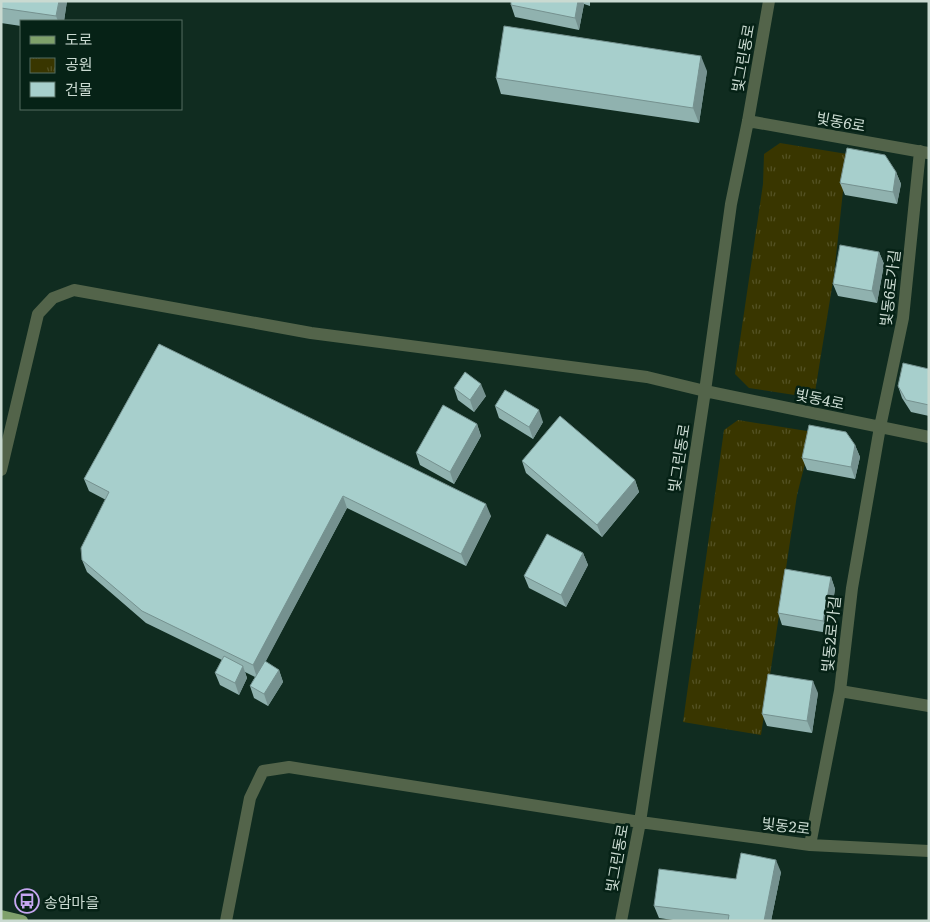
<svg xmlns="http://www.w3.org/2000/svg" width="930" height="922" viewBox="0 0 930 922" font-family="Literata,'Noto Sans KR',serif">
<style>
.park{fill:url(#park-tufts)}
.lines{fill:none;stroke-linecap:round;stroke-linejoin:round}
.minor{stroke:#53644a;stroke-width:12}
.major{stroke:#7fa16b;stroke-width:12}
.wall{fill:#90b2af}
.shaded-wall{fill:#75918f}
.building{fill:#a7cfcc;stroke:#75918f}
.labels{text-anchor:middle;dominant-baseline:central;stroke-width:5;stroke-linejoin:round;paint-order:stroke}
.street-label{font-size:15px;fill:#cadad1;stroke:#062216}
.poi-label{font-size:15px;fill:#cadad1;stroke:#062216;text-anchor:start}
</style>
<defs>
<pattern id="park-tufts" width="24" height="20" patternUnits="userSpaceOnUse" patternTransform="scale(1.25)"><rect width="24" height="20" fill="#393600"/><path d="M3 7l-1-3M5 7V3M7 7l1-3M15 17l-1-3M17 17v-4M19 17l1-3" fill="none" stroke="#545224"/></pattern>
</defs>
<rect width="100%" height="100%" fill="#102c20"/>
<path class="park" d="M780 143 847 154 834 275 814 398 749 388 735 374 763 184 764 154Z
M738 420 813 432 797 495 761 735 683 722 724 430Z"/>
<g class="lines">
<path class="minor" d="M748 121 928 153
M1 470 38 314 53 298 74 290 311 333 647 377 705 391 929 437
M840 691 929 706
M810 845 840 691 852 588 880 427 903 318 920 151
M226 921 250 798 263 771 289 767 640 822 810 845 929 851
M621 921 640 822 705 391 731 204 748 121 769 1"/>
<path class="major" d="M1 916 22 921"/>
</g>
<path class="wall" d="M1 1H67L64 21H21V26L1 23Z
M511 1H590V6L584 4 579 30 515 17 511 5Z
M707 71 699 123 501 94 496 78Z
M896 172 901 184 897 204 845 195 840 183Z
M879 252 884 264 877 303 838 296 833 284Z
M159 344 491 516 466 566 347 508 265 662 279 670 283 682 268 706 254 698 250 686 255 677 245 672 247 678 239 695 220 685 215 673 222 660 146 623 87 572 82 560 106 500 89 491 84 479Z
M929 369V416L911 412 902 398 898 386Z
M454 388 486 396 474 412 458 400Z
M495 406 543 422 533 439 499 418Z
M477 424 481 436 454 484 420 465 416 453Z
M855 445 860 457 855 479 807 470 802 458Z
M522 461 635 480 639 492 602 537 526 473Z
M583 553 588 565 566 607 529 588 524 576Z
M831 577 835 589 828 633 782 625 778 613Z
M818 693 812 733 767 726 762 714Z
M781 872 771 921H680L659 918 654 906 736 879Z"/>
<path class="shaded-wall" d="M59 1H67L64 21H58L56 16Z
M578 1H583L584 4 579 30 575 18Z
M701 56 707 71 699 123 693 108Z
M896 172 901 184 897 204 893 192Z
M879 252 884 264 877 303 872 291Z
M481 384 486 396 474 412 470 400Z
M539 410 543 422 533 439 529 427Z
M477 424 481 436 454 484 450 472Z
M855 445 860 457 855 479 851 467Z
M635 480 639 492 602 537 597 525Z
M343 496 347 508 257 678 253 665Z
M486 504 491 516 466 566 461 554Z
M583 553 588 565 566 607 561 595Z
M831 577 835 589 828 633 823 621Z
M243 666 247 678 239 695 235 683Z
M279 670 283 682 268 706 264 694Z
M813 681 818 693 812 733 807 721Z
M776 860 781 872 771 921H764Z"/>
<path class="building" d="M1 1H59L56 16 1 8Z
M511 1H578L575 18 511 5Z
M504 26 701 56 693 108 496 78Z
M847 148 885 155 896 172 893 192 840 183Z
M840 245 879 252 872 291 833 284Z
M159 344 486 504 461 554 343 496 253 665 142 611 82 560 81 548 109 492 84 479Z
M903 363 929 369V405L906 400 898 386Z
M465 372 481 384 470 400 454 388Z
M505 390 539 410 529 427 495 406Z
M443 405 477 424 450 472 416 453Z
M560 416 635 480 597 525 522 461Z
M809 425 846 432 855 445 851 467 802 458Z
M547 534 583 553 561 595 524 576Z
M785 569 831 577 823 621 778 613Z
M224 656 243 666 235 683 215 673Z
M265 661 279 670 264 694 250 686Z
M768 674 813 681 807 721 762 714Z
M741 853 776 860 764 921H728L729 915 654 906 659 869 736 879Z"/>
<defs>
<g id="bus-ring" transform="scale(1.25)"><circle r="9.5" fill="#062216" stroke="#c5a6f0" stroke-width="1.5"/><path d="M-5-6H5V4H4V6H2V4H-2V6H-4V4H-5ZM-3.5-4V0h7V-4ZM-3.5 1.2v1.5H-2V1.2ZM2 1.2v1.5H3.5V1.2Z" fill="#c5a6f0"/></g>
</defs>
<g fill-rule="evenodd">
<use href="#bus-ring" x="27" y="901"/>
</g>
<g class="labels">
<g class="street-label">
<text transform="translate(742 58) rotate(-80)">빛그린동로</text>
<text transform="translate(841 121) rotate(10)">빛동6로</text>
<text transform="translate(889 288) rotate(-83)">빛동6로가길</text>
<text transform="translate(820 398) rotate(12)">빛동4로</text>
<text transform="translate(678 458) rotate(-81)">빛그린동로</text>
<text transform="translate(830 634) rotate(-84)">빛동2로가길</text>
<text transform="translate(786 825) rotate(7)">빛동2로</text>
<text transform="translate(616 858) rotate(-80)">빛그린동로</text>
</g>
<g class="poi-label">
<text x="44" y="901">송암마을</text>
</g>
</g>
<rect width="930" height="922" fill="none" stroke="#cadad1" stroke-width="5"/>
<rect x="20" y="20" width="162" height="90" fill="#062216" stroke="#546c61"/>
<rect x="30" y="36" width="25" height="8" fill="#7fa16b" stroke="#546c61"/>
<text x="65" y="45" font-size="15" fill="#cadad1">도로</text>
<rect x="30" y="58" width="25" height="15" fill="url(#park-tufts)" stroke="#546c61"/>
<text x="65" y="70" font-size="15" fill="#cadad1">공원</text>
<rect x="30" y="82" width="25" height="15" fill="#a7cfcc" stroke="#546c61"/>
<text x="65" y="95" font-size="15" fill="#cadad1">건물</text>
</svg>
